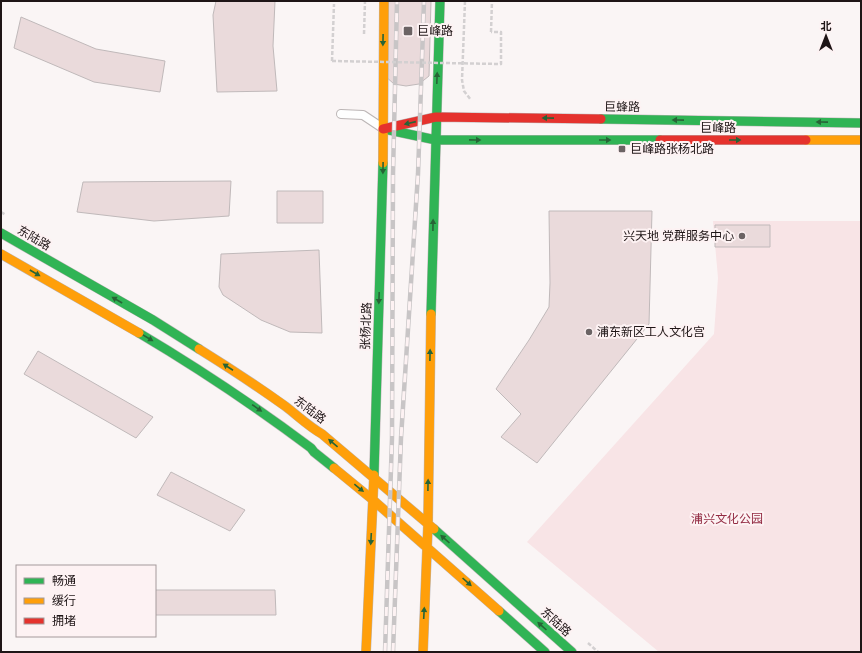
<svg xmlns="http://www.w3.org/2000/svg" width="862" height="653" viewBox="0 0 862 653" font-family="'Varela Round','Noto Sans SC',sans-serif">
<style>
.green{fill:#f8e4e6}
.building{fill:#eadadb;stroke:#c0b9ba}
.lines{fill:none;stroke-linecap:round;stroke-linejoin:round}
.lane-casing{stroke:#bbb5b5;stroke-width:10}
.fast-casing{stroke:#bbb5b5;stroke-width:10}
.slow-casing{stroke:#bbb5b5;stroke-width:10}
.jam-casing{stroke:#bbb5b5;stroke-width:10}
.path{stroke:#d3d0d1;stroke-width:2.5;stroke-dasharray:4 2;stroke-linecap:butt}
.lane{stroke:#fefefe;stroke-width:8}
.fast{stroke:#30b455;stroke-width:9}
.slow{stroke:#ff9f0a;stroke-width:9}
.jam{stroke:#e5322d;stroke-width:9}
.rail-casing{stroke:#c8c5c6;stroke-width:4.5}
.rail{stroke:#fdf2f3;stroke-width:3;stroke-dasharray:9;stroke-linecap:butt}
.path-bridge{stroke:#d3d0d1;stroke-width:2.5;stroke-dasharray:4 2;stroke-linecap:butt}
.oneway{fill:#276436}
.poi-dot{fill:#6b6364;stroke:#fdf2f3;stroke-width:1.5}
.labels{text-anchor:middle;dominant-baseline:central;stroke-width:4;stroke-linejoin:round;paint-order:stroke}
.poi-label{font-size:12px;fill:#1e1516;stroke:#fdf2f3;text-anchor:start}
.street-label{font-size:12px;fill:#1e1516;stroke:#fdf2f3}
.park-label{font-size:12px;fill:#932b43;stroke:#fdf2f3}
</style>
<rect width="100%" height="100%" fill="#faf5f5"/>
<path class="green" d="M713 221H861V652H659L527 542 714 334 718 278Z"/>
<path class="building" d="M216 1H275L273 46 277 91 217 92 213 15Z
M387 1H431L429 76 419 84 406 86 394 84 384 75Z
M21 17 96 49 165 61 160 92 94 82 14 48Z
M231 181 229 216 154 221 77 212 83 182Z
M277 191H323V223H277Z
M549 211H652L649 324 537 463 501 437 521 414 496 389 529 340 549 307 550 283Z
M715 225H770V247H715Z
M319 250 322 333 290 332 261 320 223 295 219 287 221 254Z
M38 351 153 417 136 438 24 374Z
M171 472 245 510 230 531 157 495Z
M155 590H275L276 615H155Z"/>
<g class="lines">
<g class="lane-casing">
<path id="lane" d="M341 114 363 115 381 127"/>
</g>
<g class="fast-casing">
<path id="fast" d="M601 119 861 123
M389 130 436 140H660
M1 233 153 320 199 349
M431 314 440 1
M139 333C198 368 255 406 311 448L314 452 334 468
M374 475 383 163
M434 529 572 652
M499 611 545 652"/>
</g>
<g class="slow-casing">
<path id="slow" d="M806 140H861
M383 163 384 1
M1 254 139 333
M199 349C228 367 257 386 285 406 297 415 308 426 322 434L434 529
M334 468 373 500 499 611
M366 652 374 475
M423 652 428 524 431 314"/>
</g>
<g class="jam-casing">
<path id="jam" d="M383 129 436 117 601 119
M660 140H806"/>
</g>
<path class="path" d="M465 1 462 80 464 91 471 100
M491 32 492 1
M364 34 365 1
M332 61 334 4
M1 212 6 215
M588 643 598 652"/>
<use href="#lane" class="lane"/>
<use href="#fast" class="fast"/>
<use href="#slow" class="slow"/>
<use href="#jam" class="jam"/>
<g class="rail-casing">
<path id="rail" d="M385 652 392 438 393 174 397 1
M393 652 401 438 418 174 424 1"/>
</g>
<use href="#rail" class="rail"/>
<path class="path-bridge" d="M332 61 501 64V32H491"/>
</g>
<defs><path id="oneway-solid" d="M-6-.8H1V-3.2L6.5 0L1 3.2V.8H-6Z"/></defs>
<g class="oneway">
<use href="#oneway-solid" transform="translate(383 40) rotate(91)"/>
<use href="#oneway-solid" transform="translate(437 78) rotate(-88)"/>
<use href="#oneway-solid" transform="translate(548 118) rotate(-179)"/>
<use href="#oneway-solid" transform="translate(678 120) rotate(-179)"/>
<use href="#oneway-solid" transform="translate(822 122) rotate(-179)"/>
<use href="#oneway-solid" transform="translate(410 123) rotate(167)"/>
<use href="#oneway-solid" transform="translate(475 140) rotate(1)"/>
<use href="#oneway-solid" transform="translate(605 140)"/>
<use href="#oneway-solid" transform="translate(735 140)"/>
<use href="#oneway-solid" transform="translate(383 168) rotate(91)"/>
<use href="#oneway-solid" transform="translate(433 225) rotate(-89)"/>
<use href="#oneway-solid" transform="translate(35 273) rotate(30)"/>
<use href="#oneway-solid" transform="translate(379 298) rotate(92)"/>
<use href="#oneway-solid" transform="translate(117 300) rotate(-150)"/>
<use href="#oneway-solid" transform="translate(148 338) rotate(31)"/>
<use href="#oneway-solid" transform="translate(430 355) rotate(-89)"/>
<use href="#oneway-solid" transform="translate(228 367) rotate(-147)"/>
<use href="#oneway-solid" transform="translate(257 408) rotate(35)"/>
<use href="#oneway-solid" transform="translate(333 443) rotate(-140)"/>
<use href="#oneway-solid" transform="translate(428 485) rotate(-89)"/>
<use href="#oneway-solid" transform="translate(359 488) rotate(39)"/>
<use href="#oneway-solid" transform="translate(371 539) rotate(93)"/>
<use href="#oneway-solid" transform="translate(445 539) rotate(-138)"/>
<use href="#oneway-solid" transform="translate(467 582) rotate(42)"/>
<use href="#oneway-solid" transform="translate(424 613) rotate(-87)"/>
<use href="#oneway-solid" transform="translate(542 626) rotate(-138)"/>
</g>
<g class="poi-dot">
<rect x="403" y="26" width="10" height="10" rx="2"/>
<rect x="618" y="145" width="8" height="8" rx="2"/>
<circle cx="742" cy="236" r="4"/>
<circle cx="589" cy="332" r="4"/>
</g>
<g class="labels">
<g class="poi-label">
<text x="417" y="31">巨峰路</text>
<text x="630" y="149">巨峰路张杨北路</text>
<text x="734" y="236" text-anchor="end">兴天地 党群服务中心</text>
<text x="597" y="332">浦东新区工人文化宫</text>
</g>
<g class="street-label">
<text transform="translate(622 107) rotate(1)">巨蜂路</text>
<text x="718" y="128">巨峰路</text>
<text transform="translate(34 238) rotate(30)">东陆路</text>
<text transform="translate(366 326) rotate(-88)">张杨北路</text>
<text transform="translate(310 410) rotate(37)">东陆路</text>
<text transform="translate(556 622) rotate(42)">东陆路</text>
</g>
<g class="park-label">
<text x="727" y="519">浦兴文化公园</text>
</g>
</g>
<rect width="862" height="653" fill="none" stroke="#1e1516" stroke-width="4"/>
<rect x="16" y="565" width="140" height="72" fill="#fdf2f3" stroke="#a49a9b"/>
<rect x="24" y="578" width="20" height="6" fill="#30b455" stroke="#a49a9b"/>
<text x="52" y="585" font-size="12" fill="#1e1516">畅通</text>
<rect x="24" y="598" width="20" height="6" fill="#ff9f0a" stroke="#a49a9b"/>
<text x="52" y="605" font-size="12" fill="#1e1516">缓行</text>
<rect x="24" y="618" width="20" height="6" fill="#e5322d" stroke="#a49a9b"/>
<text x="52" y="625" font-size="12" fill="#1e1516">拥堵</text>
<g transform="translate(826 36)" stroke="#fdf2f3" stroke-width="3" paint-order="stroke">
<path d="M0-3L7 15L0 10L-7 15Z" fill="#1e1516"/>
<text y="-6" font-size="11" font-weight="bold" text-anchor="middle" fill="#1e1516">北</text>
</g>
</svg>
